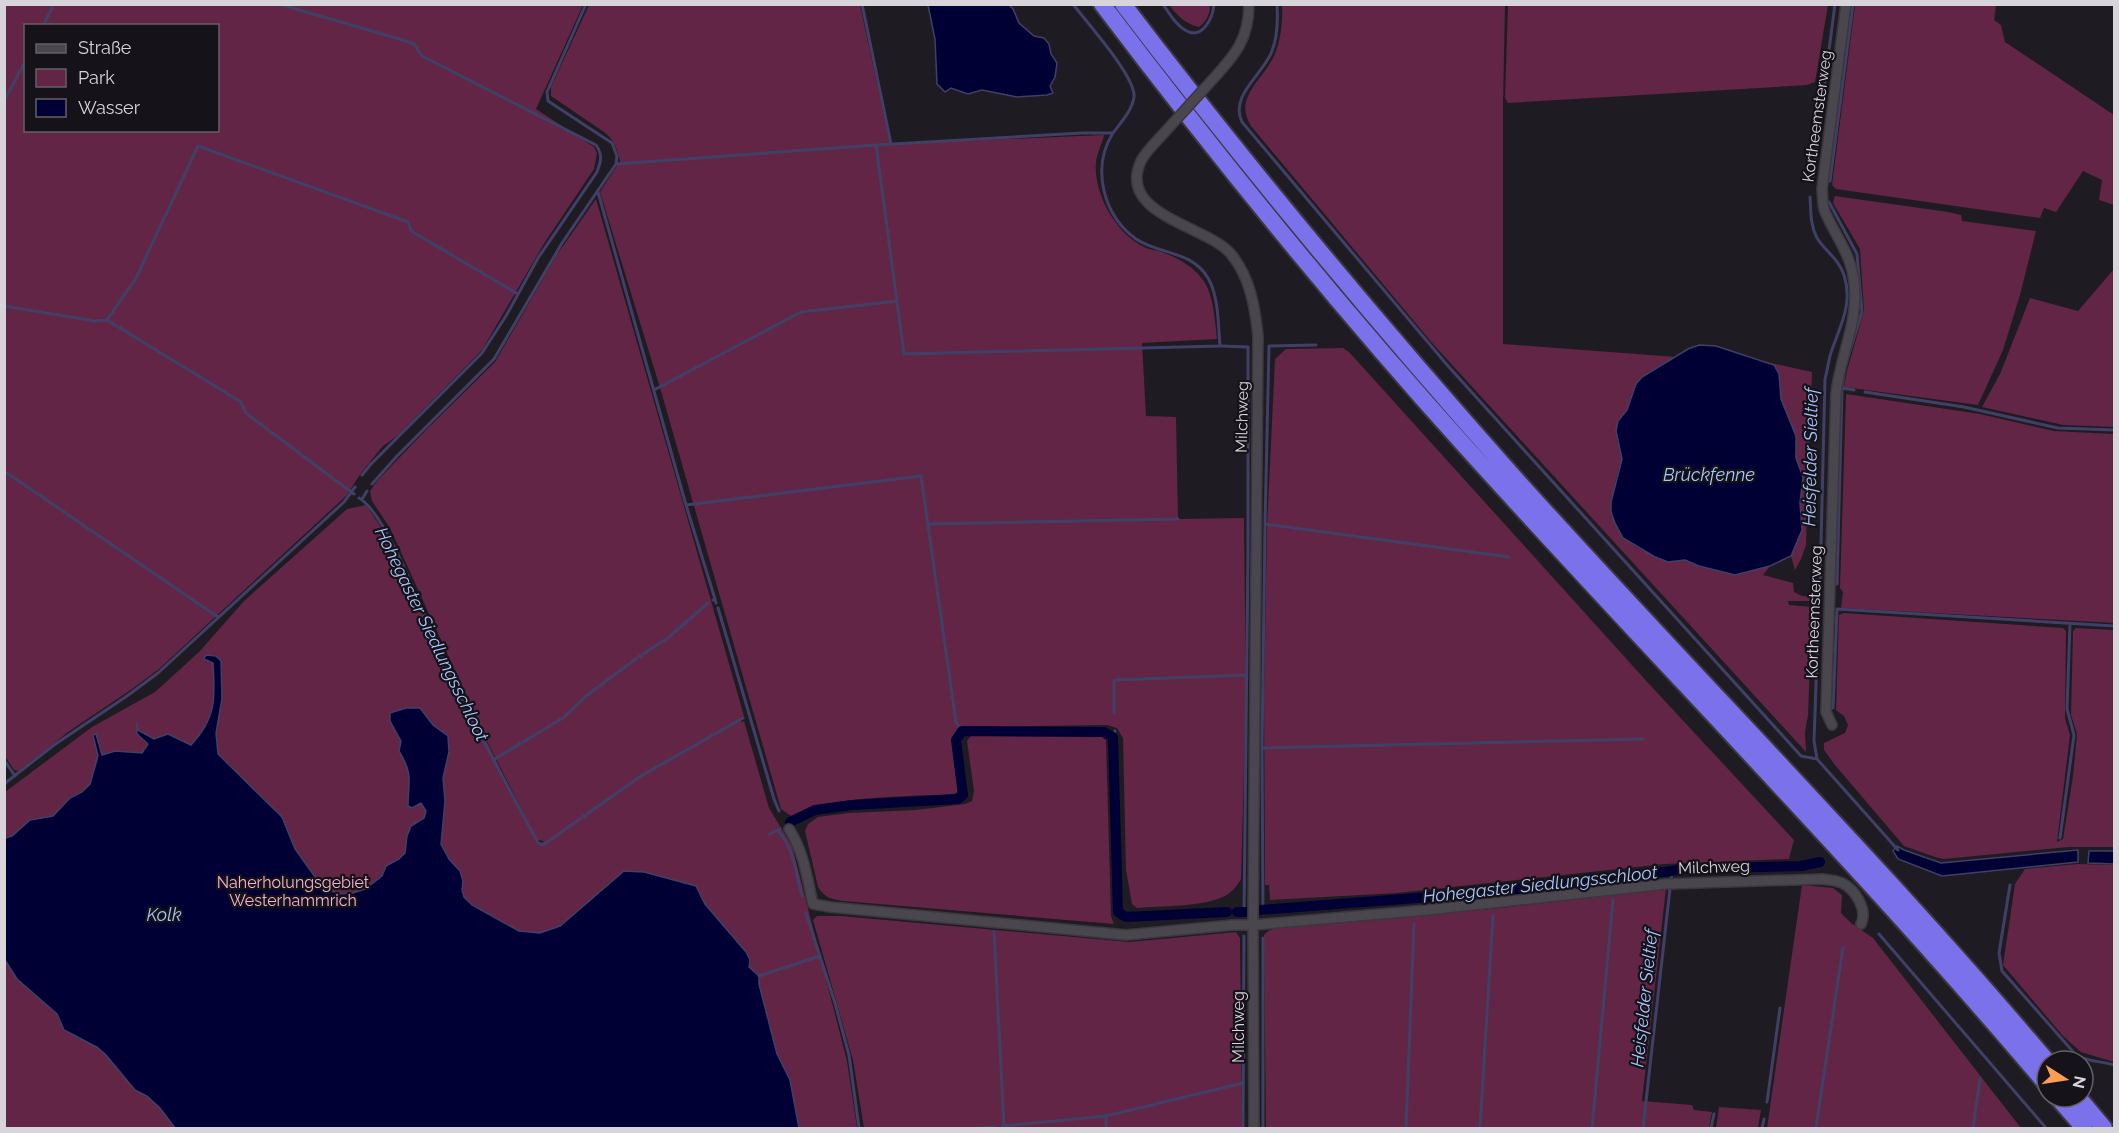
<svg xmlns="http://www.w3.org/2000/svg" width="2119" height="1133" viewBox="0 0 2119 1133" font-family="Raleway,sans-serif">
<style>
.green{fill:#622545;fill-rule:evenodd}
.water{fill:#000035;stroke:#404066;stroke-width:1.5}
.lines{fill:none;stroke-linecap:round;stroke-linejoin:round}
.stream{stroke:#404066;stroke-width:3}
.canal{stroke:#000035;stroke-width:10}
.street-casing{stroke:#3a383d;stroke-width:12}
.highway-casing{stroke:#3a383d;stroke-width:20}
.street{stroke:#4a464e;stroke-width:9}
.highway{stroke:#7b71ea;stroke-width:16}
.street-bridge-casing{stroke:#3a383d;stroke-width:12;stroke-linecap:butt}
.street-bridge{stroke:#4a464e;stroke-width:9}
.labels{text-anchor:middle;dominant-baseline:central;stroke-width:4.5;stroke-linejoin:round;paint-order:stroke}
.street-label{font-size:16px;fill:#d7d5da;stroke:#151219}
.park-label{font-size:16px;fill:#f4b3d0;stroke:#151219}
.water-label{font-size:18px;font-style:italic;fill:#a6c6fc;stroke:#151219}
</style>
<rect width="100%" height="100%" fill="#1e1b22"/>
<path class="green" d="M4 5H583L536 109 594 147 597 153 594 169 545 242 482 350 398 435 382 447 361 473 346 496 159 669 132 689 68 732 19 771 14 770 4 755ZM26 26H218V130H26Z
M589 5H860L890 144 1104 135C1102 144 1097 153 1096 162 1093 193 1116 234 1144 247 1149 250 1156 250 1162 252 1178 258 1193 266 1203 280 1214 295 1215 321 1217 339L1142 343 1146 416 1176 417 1178 519 1244 518 1246 699 1241 879C1237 886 1232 892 1225 896 1204 907 1160 906 1137 908L1132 904 1126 870 1123 738 1117 728 1107 725 962 727 953 740 959 787 958 792 954 794C907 797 831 795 791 816L781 809 661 391 600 192 620 161C617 148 614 140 604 132L551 96V87Z
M1169 5H1210C1210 14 1207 21 1199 27 1185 24 1178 16 1169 5Z
M1282 5H1505L1503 103V344L1676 357 1642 377 1636 384 1627 410 1618 421 1617 440 1622 459 1616 478 1611 512 1615 523 1623 538 1636 547 1668 562 1685 560 1699 566 1735 575 1770 566 1763 575 1793 583 1794 592 1802 596 1813 597 1812 601H1788L1789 605 1812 607 1808 715 1805 732 1806 752 1433 344 1251 126C1233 97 1263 80 1274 56 1281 40 1283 21 1282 5Z
M1508 5V4L1828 5 1815 82 1807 85 1508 103 1505 98Z
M1855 5H1996L1994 20 2001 25 2005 42 2114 115V205L2099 200 2102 180 2083 171 2056 212 2044 208 2040 218 1836 189 1832 185Z
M1835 196 1948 212 1961 215 1962 221 2036 231 2020 295 2003 350 1978 405 1844 387 1847 371 1864 311 1860 249 1833 203Z
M596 199 744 716 741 718V722L744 721 769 808 792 846 847 1061 857 1128H5V792L92 727 155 692 199 652 244 601 347 509 366 505 379 524 538 845 544 841 537 840 487 741 390 528 372 501 370 491 378 480 423 433 495 362 556 256Z
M2114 269V427L2063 425 1982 407 2000 374 2030 298 2078 311Z
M1343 348 1350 353 1650 685 1794 840 1789 859 1664 864 1397 893 1270 900 1269 885H1265L1264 698 1267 527 1275 359 1286 349Z
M1762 361 1812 372 1806 545 1801 559 1795 570 1791 556 1802 530 1800 501 1803 477 1796 458V436L1781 399 1779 374 1774 365Z
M1846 394 1980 414 2054 431 2114 434V623L1841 608 1843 592 1840 588Z
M1844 613 2063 628 2066 631 2065 718 2070 735 2057 842 2063 839 2073 776 2077 734 2071 715 2073 631 2076 628 2114 630V847H2068L1944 859 1935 857 1904 846 1835 765 1824 750V743L1845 733 1848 725 1844 716 1836 710 1839 615Z
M971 736H1100L1106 740 1111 916 1114 924 843 901C831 899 825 898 818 887L805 831 808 824 818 817 849 813 916 810 965 804 972 801 974 791 967 741Z
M2078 864 2114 865V1062L2081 1052 2063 1036 2003 965 2015 884 2025 869Z
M1802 885 1833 888 1842 895 1841 913 1851 923 1873 938 2021 1128H1767Z
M1666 888 1642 1101 1692 1105 1694 1110 1712 1112 1709 1128H1266L1264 935 1268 931 1279 927 1501 908Z
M817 916H841L1129 942 1236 932 1240 938 1242 1128H864L853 1060 813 920Z
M1719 1107 1761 1110 1758 1128H1716Z"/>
<path class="water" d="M928 5H1009L1013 9 1019 23 1034 36 1044 38 1049 44 1051 54 1057 63 1055 77 1050 86 1053 93 1047 95 1017 97 982 90 968 94 951 88 945 92 937 84 935 39Z
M1699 345 1716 346 1774 365 1779 374 1781 399 1796 436V458L1803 477 1800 503 1802 530 1791 556 1770 566 1735 575 1699 566 1685 560 1668 562 1655 557 1623 538 1615 523 1611 512V502L1622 459 1616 431 1618 421 1627 410 1636 384 1642 377 1688 349Z
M206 655 216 656 221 661 222 699 216 733 218 754 282 817 295 849 323 888 340 894 353 893 365 889 382 876 386 866 399 859 405 853 407 836 411 826 424 818 426 811 421 803 412 808 408 806C408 781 414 776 399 751L401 741 390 721V713L406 708H420L433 725 448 736 449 752 443 778 445 801 441 844 449 859 460 871 463 881 462 890 464 897 472 905 519 931 540 933 560 926 624 871 644 872 696 886 705 904 746 952 750 960 749 967 759 976V984L777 1054 790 1080 799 1128H175L160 1108 147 1096 135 1090 106 1055 97 1047 64 1030 57 1014 17 979 5 960V838L12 836 30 820 53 816 70 798 82 792 90 784 98 756 93 735 96 734 102 755 115 751 142 753 148 744 137 734V722L138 730 154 739 168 734 191 745C217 718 215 697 213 663L204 659Z
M1897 846 1904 850 1941 863 2078 850V862L1942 876 1898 859 1893 851Z
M2089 851H2114V864L2088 863Z"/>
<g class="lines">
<path class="stream" d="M279 4 406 41 414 44 422 56 596 145C603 155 601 161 597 172L538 258 506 316 482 353 371 464 362 475
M862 4 891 144
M1163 4C1169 13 1175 24 1185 30 1202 41 1213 18 1214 4
M1277 4C1278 20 1278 36 1272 51 1264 74 1229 95 1242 122L1448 366 1801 756 1817 759
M43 26 54 4
M4 101 26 60
M876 145 904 354 1220 346C1218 324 1219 297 1208 278 1191 250 1160 255 1136 239 1103 215 1091 168 1113 133
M616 164 876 145 1082 133H1113C1121 122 1132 111 1134 97 1136 77 1087 23 1073 4
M1812 181 1835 4
M1830 181 1853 4
M598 192 686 505
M1810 197C1811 211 1810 225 1817 238 1825 251 1839 259 1844 275 1854 306 1838 329 1830 356 1828 364 1827 372 1825 379L1820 586
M1829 202 1857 254 1862 312 1845 367
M4 306 95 321 107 320 241 402 246 413 354 494
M107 320 136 278 198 146 408 222 411 231 518 294
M1316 345 1269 346 1265 524 1509 557
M1222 346 1248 347V552L1244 916
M1842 388 1854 390
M654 390 801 312 897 301
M1865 392 1964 407 2058 428 2114 430
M4 471 218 617
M372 484 397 456 494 359 562 243 616 164 617 156 612 143 548 101 547 92 586 4
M359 498C389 515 430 632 447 668 475 727 507 785 538 843L543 845 641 776 743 718
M362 499 367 491
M928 524 1178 519
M1265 524 1262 748 1643 739
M1837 584 1842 388 1844 373
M715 599 686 505 921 476 956 722 962 731
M713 600 715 599 716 603
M1819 601 1814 741 1817 759 1898 850
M718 608 774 799 779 811
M1833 708 1837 609 2114 626
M1114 713V680L1247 675
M1113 737 1115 731
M1262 748 1263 914
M4 760 15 776
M493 760 563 718 586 696 637 658 669 637 708 603
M4 784 54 745 127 696 158 673 344 502 355 487
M788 820 790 822 789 823
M778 831C794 847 796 874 802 896
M770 834 780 829
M2060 838 2074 735 2067 709 2070 624
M1613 884V878
M2010 885 1999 953 2002 971 2076 1055C2088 1062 2101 1061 2114 1065
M1494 899V892
M806 913 835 1003 849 1055 859 1128
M994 932 1004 1128
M1879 934 2046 1128
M1263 938V1128
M759 976 820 956
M1767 1102 1780 1008
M1106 1116V1128
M1002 1126 1106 1116 1243 1083
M978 1128 994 1127
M1243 1128 1244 936
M1406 1128 1414 924
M1480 1128 1493 916
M1592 1128 1613 900
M1643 1128 1672 871
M1711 1128 1714 1114
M1762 1128 1764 1119
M1816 1128 1843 947
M1973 1128 1980 1079"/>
<path class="canal" d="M790 822 815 810 852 805 958 799 963 795 956 740 962 731 1104 732 1113 737 1118 912 1126 917 1227 912
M1260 910 1494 892 1672 871 1680 869 1801 866 1820 862
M1237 912H1245"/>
<g class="street-casing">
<path id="street" d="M1213 79C1235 55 1249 39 1249 4
M1164 133C1157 141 1146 151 1141 161 1116 215 1206 225 1231 254 1250 277 1255 307 1258 336L1253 925 1254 1128
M1832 725 1826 712 1836 393C1841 351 1861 319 1853 275 1849 252 1834 233 1825 212 1822 205 1823 197 1822 189L1846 4
M789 829C804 852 807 878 813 904L830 907 1126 935 1233 925H1253L1427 910 1666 884 1822 879C1828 880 1836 880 1842 883 1855 889 1868 910 1861 924"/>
</g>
<g class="highway-casing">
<path id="highway" d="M1102 4C1217 156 1337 304 1464 445 1657 659 1861 865 2047 1085
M1123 4C1247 167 1378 324 1514 477 1690 673 1877 860 2047 1061
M2057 1097 2084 1128
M2078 1097 2104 1128"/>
</g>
<use href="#street" class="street"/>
<use href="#highway" class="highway"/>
<g class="street-bridge-casing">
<path id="street-bridge" d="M1164 133 1213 79"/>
</g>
<use href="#street-bridge" class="street-bridge"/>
</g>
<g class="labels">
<g class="street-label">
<text transform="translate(1817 116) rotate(-82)">Kortheemsterweg</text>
<text transform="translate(1242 417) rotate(-89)">Milchweg</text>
<text transform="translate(1814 612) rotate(-88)">Kortheemsterweg</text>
<text transform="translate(1714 867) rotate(-2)">Milchweg</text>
<text transform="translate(1238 1027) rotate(-90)">Milchweg</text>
</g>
<g class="park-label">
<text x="293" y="882">Naherholungsgebiet<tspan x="293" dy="18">Westerhammrich</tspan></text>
</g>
<g class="water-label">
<text transform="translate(1810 457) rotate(-89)">Heisfelder Sieltief</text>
<text x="1709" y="474">Brückfenne</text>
<text transform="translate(432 634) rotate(64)">Hohegaster Siedlungsschloot</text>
<text transform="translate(1540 884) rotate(-6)">Hohegaster Siedlungsschloot</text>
<text x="164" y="914">Kolk</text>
<text transform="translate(1644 998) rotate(-84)">Heisfelder Sieltief</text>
</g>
</g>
<rect width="2119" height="1133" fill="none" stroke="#d7d5da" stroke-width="12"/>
<rect x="24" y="24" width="195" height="108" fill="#151219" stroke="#636066" stroke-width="1.5"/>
<rect x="36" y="44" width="30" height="9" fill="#4a464e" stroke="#636066" stroke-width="1.5"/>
<text x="78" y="54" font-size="18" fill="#d7d5da">Straße</text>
<rect x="36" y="69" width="30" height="18" fill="#622545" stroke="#636066" stroke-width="1.5"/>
<text x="78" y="84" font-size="18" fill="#d7d5da">Park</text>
<rect x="36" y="99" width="30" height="18" fill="#000035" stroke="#636066" stroke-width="1.5"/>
<text x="78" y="114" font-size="18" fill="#d7d5da">Wasser</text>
<g transform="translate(2065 1079) rotate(102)"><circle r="28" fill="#151219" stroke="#636066" stroke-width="1.5"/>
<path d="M0-4.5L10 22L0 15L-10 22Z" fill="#fb9e51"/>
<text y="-9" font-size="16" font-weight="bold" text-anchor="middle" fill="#d7d5da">N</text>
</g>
</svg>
